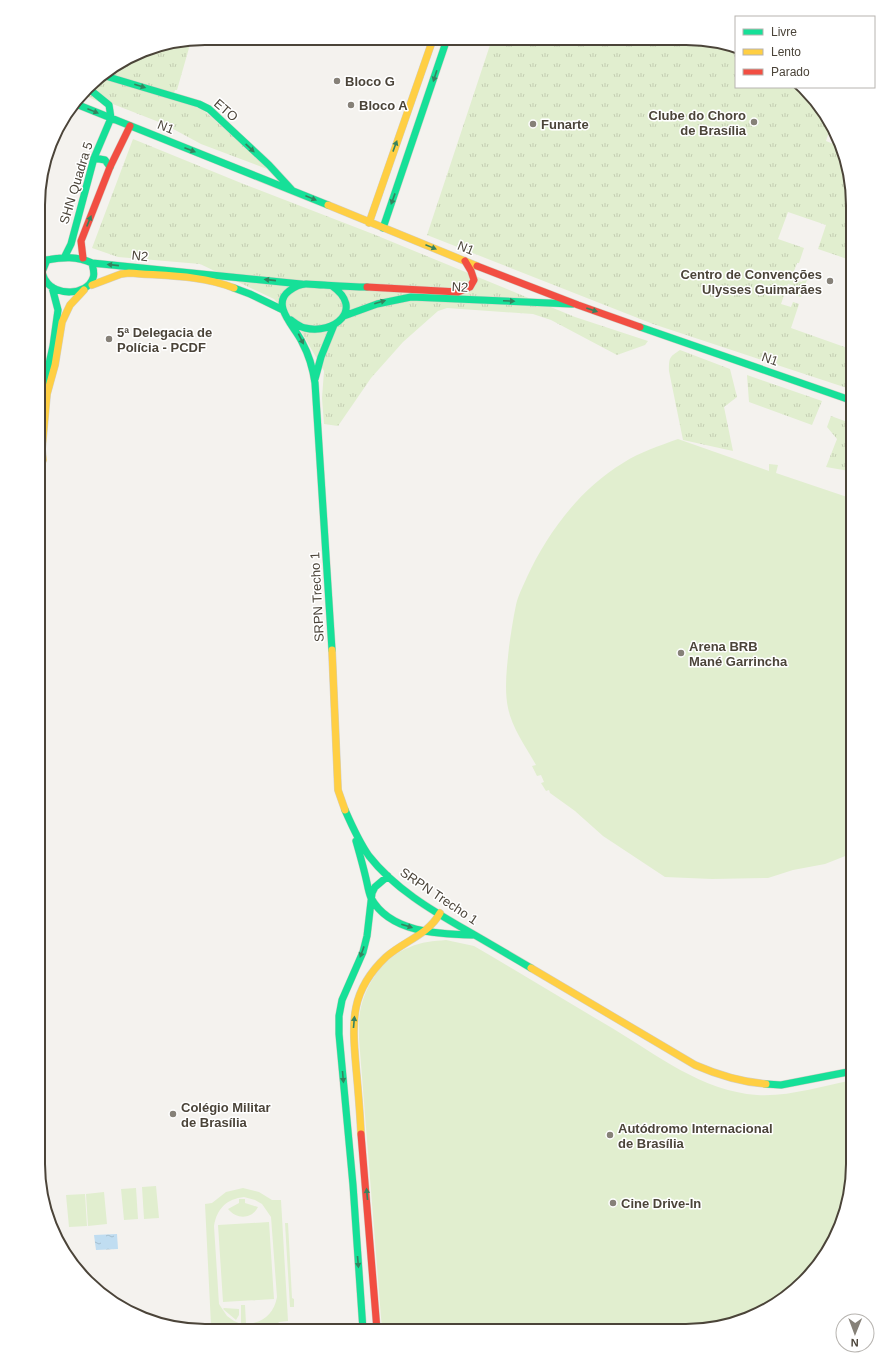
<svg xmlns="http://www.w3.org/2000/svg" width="891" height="1369" viewBox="0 0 891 1369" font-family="Helvetica,sans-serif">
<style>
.grass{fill:url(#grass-tufts)}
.garden{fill:#e1eecf;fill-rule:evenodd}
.water{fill:url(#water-ripples)}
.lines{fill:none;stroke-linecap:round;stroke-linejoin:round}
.fast-casing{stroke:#d3cfc5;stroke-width:8}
.slow-casing{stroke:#d3cfc5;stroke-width:8}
.jam-casing{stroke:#d3cfc5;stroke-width:8}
.fast{stroke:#16e098;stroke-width:7}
.slow{stroke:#ffcf43;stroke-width:7}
.jam{stroke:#f24e42;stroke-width:7}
.oneway{fill:#36825f}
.poi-dot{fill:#868178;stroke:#fff;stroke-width:1.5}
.labels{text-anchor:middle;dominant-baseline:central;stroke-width:3;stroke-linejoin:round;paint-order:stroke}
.poi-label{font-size:13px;font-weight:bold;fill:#4b4439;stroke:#fff;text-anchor:start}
.street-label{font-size:13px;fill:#4b4439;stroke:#fff}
.rim{fill:none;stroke:#4b4439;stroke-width:2}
</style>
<defs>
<pattern id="grass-tufts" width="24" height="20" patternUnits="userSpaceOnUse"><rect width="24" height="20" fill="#e1eecf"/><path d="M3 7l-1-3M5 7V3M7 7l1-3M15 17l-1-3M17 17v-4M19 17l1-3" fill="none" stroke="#c3cdb2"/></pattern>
<pattern id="water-ripples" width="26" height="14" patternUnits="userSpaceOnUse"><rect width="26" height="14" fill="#c0ddf1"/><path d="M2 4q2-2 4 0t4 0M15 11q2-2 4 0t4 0" fill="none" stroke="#a6bfcf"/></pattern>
</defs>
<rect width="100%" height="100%" fill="#f4f2ee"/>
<path class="grass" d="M492 39H708L736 47V87H802L818 103 839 139 828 135 826 141 841 147 853 205V261L818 249 826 225 788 212 778 239 804 248 799 263H797L791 279 802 282 804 277 802 276 803 272 809 274 801 297 795 295 798 287 788 284 781 304 791 307 793 302 799 304 791 328 853 350V390L653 324 427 235Z
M191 41 177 90H175L172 99 202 109 261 161 267 169 201 144 164 124 100 99 107 105 83 95 95 80 141 51Z
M133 139 246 185 373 234 575 317 648 341 645 345 617 355 551 320 533 314 447 308 438 311 403 342 371 378 338 426 324 424 322 398 324 371 298 326 274 299 200 264 118 257 92 248Z
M680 350 730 369 737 397 724 407 733 451 683 440 669 371C669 358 669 357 680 350Z
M747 375 822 401 812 425 749 402Z
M831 416 853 424V461L849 471 826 467 837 439 827 427Z"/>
<path class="garden" d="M678 439 769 471V464L778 465 776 473 853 499V853L825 864 793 870 768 878 712 879 665 877 603 836 575 811 550 793 549 790 546 791 541 783 544 782 541 775 537 776 532 766 536 765C526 747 512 728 508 708 504 688 507 667 509 647 511 633 513 619 516 605 518 596 523 586 527 577 548 532 580 489 623 463 640 452 659 446 678 439Z
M446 940 474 946C520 973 566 1001 612 1028 657 1055 702 1091 757 1095 788 1097 822 1086 853 1080V1175L840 1228 819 1265 788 1296 750 1318 686 1331 382 1330 359 1039C359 1030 358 1021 360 1012 365 984 384 957 410 947 421 942 434 941 446 940Z
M156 1186 159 1218 144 1219 142 1187Z
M136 1188 138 1219 124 1220 121 1189Z
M243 1188 259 1192 272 1200H281L288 1321 279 1322 272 1330H223L218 1325H211L205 1204 212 1203 226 1192ZM244 1197 255 1200 262 1204 271 1217 277 1297C274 1314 263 1323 246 1324L245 1305H241V1324L234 1321 227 1316 219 1304 214 1226C217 1208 227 1199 244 1197Z
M104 1192 107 1224 88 1226 86 1194Z
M85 1194 87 1226 69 1227 66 1195Z
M239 1199H245V1203L258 1207C252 1219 237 1220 228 1209L239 1203Z
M269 1222 274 1299 223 1302 218 1225Z
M285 1223H288L292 1298 294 1299V1307H290Z
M224 1308 239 1309V1315L236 1320 223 1309Z"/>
<path class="water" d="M117 1234 118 1249 96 1250 94 1235Z"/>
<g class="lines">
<g class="fast-casing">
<path id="fast" d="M102 75 199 104 209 109 269 165 292 190
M88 88 109 105 111 118
M76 104 328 205
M94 158 105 160 110 167
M383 228 447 39
M65 256 71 244 94 158 111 118
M39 259 47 260
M92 263C93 268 95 274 93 278 87 296 55 296 46 281 44 279 43 275 42 272L47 260C63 257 77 256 92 263L301 284
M234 288 250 294 283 310
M344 316 377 304 411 297 572 304
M291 320C295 323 300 327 305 328 334 335 365 309 332 286
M640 327 853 401
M315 379 321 357 334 325
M39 408 53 346 58 310 52 287
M332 650 315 383C313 369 309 355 302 342 296 328 270 305 289 291 293 288 300 284 306 284 312 284 318 285 324 285 339 286 353 287 367 287
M345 810C352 826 359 842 369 856 394 888 431 910 466 930 487 942 509 955 531 968
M356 841C360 855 364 869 367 883 368 888 369 893 371 898 390 933 439 934 474 935
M766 1084 781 1085 853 1071
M363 1330 353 1185 339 1034V1016L342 1000 363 952 367 936 372 893 375 887 388 876"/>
</g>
<g class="slow-casing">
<path id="slow" d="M328 205 477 266
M369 223 433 39
M92 285 121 274 129 273C164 276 201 275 234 288
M39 471 43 460 42 449 47 394 55 365 62 322 70 305 84 290
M332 650 338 790 345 810
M531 968 695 1065C718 1075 741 1082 766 1084
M361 1134C360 1111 358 1089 356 1067 352 1021 350 991 386 957 404 941 428 935 440 913"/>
</g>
<g class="jam-casing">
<path id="jam" d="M83 258 81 241 110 167 130 126
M477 266 578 305 640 327
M367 287 458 292 470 287 474 280 471 271 465 261
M361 1134 377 1330"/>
</g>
<use href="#fast" class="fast"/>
<use href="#slow" class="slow"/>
<use href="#jam" class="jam"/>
</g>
<defs><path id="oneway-solid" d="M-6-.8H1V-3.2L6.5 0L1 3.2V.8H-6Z"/></defs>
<g class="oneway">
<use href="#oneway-solid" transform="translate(435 76) rotate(108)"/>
<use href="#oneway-solid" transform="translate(140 86) rotate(17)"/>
<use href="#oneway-solid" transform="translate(93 111) rotate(22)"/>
<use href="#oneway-solid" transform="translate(395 146) rotate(-70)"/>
<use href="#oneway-solid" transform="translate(250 148) rotate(43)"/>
<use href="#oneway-solid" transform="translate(190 150) rotate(21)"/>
<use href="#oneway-solid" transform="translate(311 198) rotate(22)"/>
<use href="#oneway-solid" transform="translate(393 199) rotate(110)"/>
<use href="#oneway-solid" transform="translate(89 221) rotate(-68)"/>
<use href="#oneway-solid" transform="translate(431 247) rotate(22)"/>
<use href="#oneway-solid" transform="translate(113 265) rotate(-174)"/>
<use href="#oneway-solid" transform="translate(270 280) rotate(-174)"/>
<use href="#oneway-solid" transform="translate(509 301) rotate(3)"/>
<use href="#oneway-solid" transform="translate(380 302) rotate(-16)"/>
<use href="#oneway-solid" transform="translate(592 310) rotate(19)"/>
<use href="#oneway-solid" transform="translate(301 339) rotate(64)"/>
<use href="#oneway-solid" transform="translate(407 926) rotate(18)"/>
<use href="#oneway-solid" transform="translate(362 952) rotate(110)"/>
<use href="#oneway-solid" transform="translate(354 1022) rotate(-85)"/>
<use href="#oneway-solid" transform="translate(343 1077) rotate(85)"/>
<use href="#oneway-solid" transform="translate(367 1194) rotate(-95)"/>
<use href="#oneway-solid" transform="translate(358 1262) rotate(85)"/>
</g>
<g class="poi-dot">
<circle cx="337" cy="81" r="4"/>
<circle cx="351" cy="105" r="4"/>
<circle cx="754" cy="122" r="4"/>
<circle cx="533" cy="124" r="4"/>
<circle cx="830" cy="281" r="4"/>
<circle cx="109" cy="339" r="4"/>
<circle cx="681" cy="653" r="4"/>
<circle cx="173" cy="1114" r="4"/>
<circle cx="610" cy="1135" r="4"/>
<circle cx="613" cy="1203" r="4"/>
</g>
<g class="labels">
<g class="poi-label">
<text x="345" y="81">Bloco G</text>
<text x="359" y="105">Bloco A</text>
<text x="746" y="115" text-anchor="end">Clube do Choro<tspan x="746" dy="15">de Brasília</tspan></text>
<text x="541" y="124">Funarte</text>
<text x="822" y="274" text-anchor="end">Centro de Convenções<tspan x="822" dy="15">Ulysses Guimarães</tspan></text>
<text x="117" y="332">5ª Delegacia de<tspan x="117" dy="15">Polícia - PCDF</tspan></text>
<text x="689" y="646">Arena BRB<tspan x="689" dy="15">Mané Garrincha</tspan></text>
<text x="181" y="1107">Colégio Militar<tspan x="181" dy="15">de Brasília</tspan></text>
<text x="618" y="1128">Autódromo Internacional<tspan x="618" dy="15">de Brasília</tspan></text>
<text x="621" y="1203">Cine Drive-In</text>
</g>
<g class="street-label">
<text transform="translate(226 110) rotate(41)">ETO</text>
<text transform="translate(166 127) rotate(22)">N1</text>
<text transform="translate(76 183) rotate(-73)">SHN Quadra 5</text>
<text transform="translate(466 248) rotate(22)">N1</text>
<text transform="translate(140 256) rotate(6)">N2</text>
<text transform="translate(460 287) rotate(3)">N2</text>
<text transform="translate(770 359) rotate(19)">N1</text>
<text transform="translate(317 597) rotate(-93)">SRPN Trecho 1</text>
<text transform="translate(439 896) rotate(34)">SRPN Trecho 1</text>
</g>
</g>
<path d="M0 0H891V1369H0ZM205 45H686A160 160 0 0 1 846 205V1164A160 160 0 0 1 686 1324H205A160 160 0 0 1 45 1164V205A160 160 0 0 1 205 45Z" fill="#fff" fill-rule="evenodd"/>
<path class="rim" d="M205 45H686A160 160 0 0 1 846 205V1164A160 160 0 0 1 686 1324H205A160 160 0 0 1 45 1164V205A160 160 0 0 1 205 45Z"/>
<rect x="735" y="16" width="140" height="72" fill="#ffffff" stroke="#b7b4b0"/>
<rect x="743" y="29" width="20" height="6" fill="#16e098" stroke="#b7b4b0"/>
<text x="771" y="36" font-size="12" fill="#4b4439">Livre</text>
<rect x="743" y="49" width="20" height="6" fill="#ffcf43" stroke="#b7b4b0"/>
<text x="771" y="56" font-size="12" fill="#4b4439">Lento</text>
<rect x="743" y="69" width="20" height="6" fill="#f24e42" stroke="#b7b4b0"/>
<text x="771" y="76" font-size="12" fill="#4b4439">Parado</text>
<g transform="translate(855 1333) rotate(181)"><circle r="19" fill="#ffffff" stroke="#b7b4b0"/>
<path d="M0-3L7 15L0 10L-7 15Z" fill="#868178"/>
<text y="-6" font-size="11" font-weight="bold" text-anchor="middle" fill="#4b4439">N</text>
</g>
</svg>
